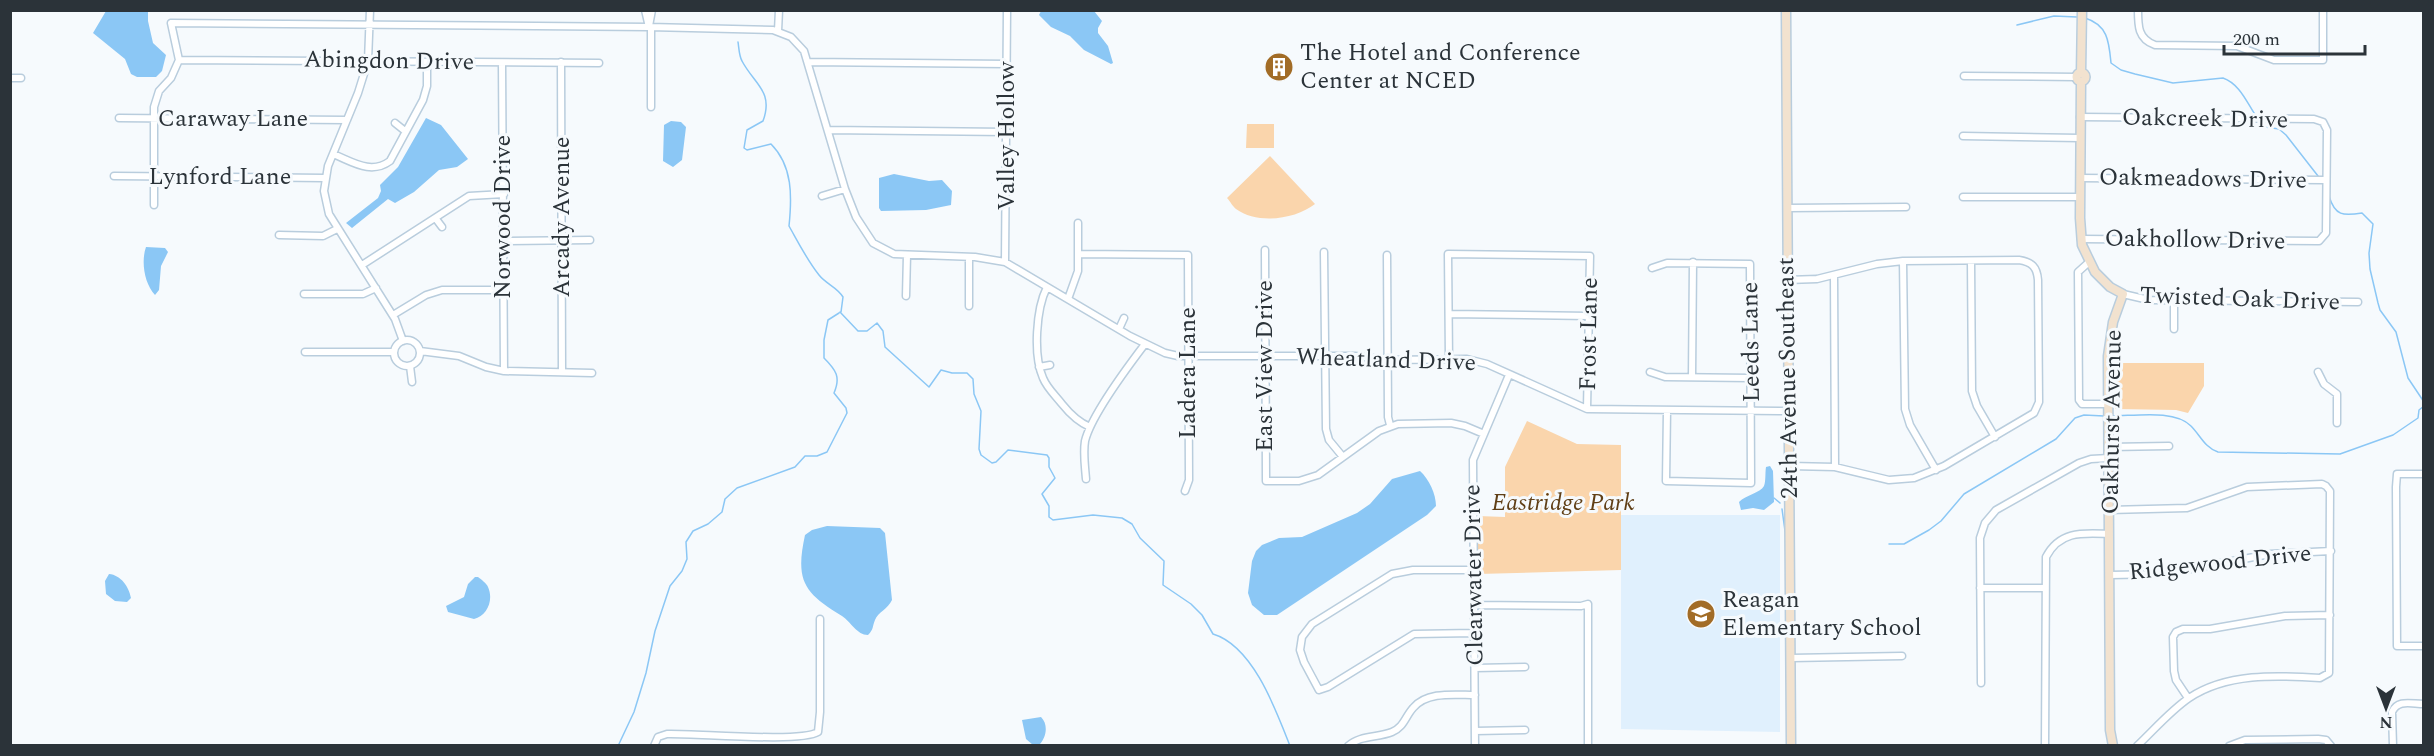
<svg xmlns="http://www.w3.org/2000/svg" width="2434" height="756" viewBox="0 0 2434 756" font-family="Spectral,serif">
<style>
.built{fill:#e0f0fd}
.green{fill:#fad5ac}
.water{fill:#8bc7f5}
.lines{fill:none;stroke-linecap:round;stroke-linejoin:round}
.stream{stroke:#8bc7f5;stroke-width:1.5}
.street-casing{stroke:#b9cddd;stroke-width:9}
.secondary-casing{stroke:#b9cddd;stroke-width:11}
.street{stroke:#fff;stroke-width:6}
.secondary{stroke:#f2e2cf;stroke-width:8}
.labels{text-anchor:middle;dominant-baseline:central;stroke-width:6;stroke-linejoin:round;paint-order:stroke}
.poi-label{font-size:24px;fill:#2b3339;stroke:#f6fafd;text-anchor:start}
.street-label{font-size:24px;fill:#2b3339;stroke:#f6fafd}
.park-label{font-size:24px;font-style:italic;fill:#603f16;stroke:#f6fafd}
</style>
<rect width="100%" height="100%" fill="#f6fafd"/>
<path class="built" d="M1621 515H1780V732L1621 729Z"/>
<path class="green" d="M1247 124H1274V148H1246Z
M1270 156 1315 204C1296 219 1258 225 1236 209 1233 207 1230 201 1227 198Z
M2115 363H2204V386L2188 413 2176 410 2115 409Z
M1527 421 1577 444 1621 445V570L1478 574V516L1505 517V467Z"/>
<path class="water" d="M106 11H148V21L153 43 166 55 162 71 156 77H137L131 74 125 59 93 33Z
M1041 11H1094L1102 21 1098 28V33L1108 46 1113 63 1111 64 1084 50 1070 36 1051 27 1039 15Z
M426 118 441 125 468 159 457 167 439 170 414 192 395 203 388 199 352 228 346 223 378 198 381 191 380 185 398 167Z
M671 121 681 122 686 127 682 160 673 167 663 161 664 125Z
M894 174 929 181 942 180 952 191 951 205 926 210 881 211 879 208V178Z
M146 247 165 248 168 252 161 266 159 290 155 295C144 283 141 261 146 247Z
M1770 466 1773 471 1774 502 1764 510 1753 508 1741 510 1739 502C1746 495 1760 493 1764 486 1766 481 1765 473 1766 467Z
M1420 471C1429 479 1436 494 1436 506L1427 515 1277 615H1264L1252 605 1248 593 1252 561 1256 551 1262 545 1279 538 1302 537 1357 513 1370 504 1392 479Z
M827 526 880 528 885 533 892 600C888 609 878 612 875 620 872 627 874 629 868 635 857 635 851 622 842 616 804 593 795 581 805 535L812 530Z
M109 574C121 575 129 587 131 598L127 602 115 601 106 594 105 581Z
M475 577H478C481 579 487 584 488 587 494 600 487 616 474 619L448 612 446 606 464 597 468 584Z
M1041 717C1049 725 1046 738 1039 745H1033L1026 739 1022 720Z"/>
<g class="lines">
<path class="stream" d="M2085 18C2108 25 2109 42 2111 63L2121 70 2135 74 2173 83 2223 78C2240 84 2247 103 2256 116
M2017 25 2054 16 2077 17
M738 42C739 48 739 56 742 61 754 84 774 91 763 121L747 130 744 148 747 150 771 144C793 166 792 197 789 226 798 242 807 260 819 275 826 284 837 287 843 297L841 312
M2259 121 2265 127 2279 129 2286 135 2318 176
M2329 196C2335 216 2343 216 2362 213L2373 224 2369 253 2370 269 2378 303 2380 310 2396 332 2408 378 2424 402
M840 312 858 331H867L877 323 883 331 885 347 929 387 941 370 952 373H967L973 379 974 394 981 411 979 449 981 455 992 463 996 462 1008 450 1047 455 1049 458V467L1055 478 1042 494 1049 506V517L1053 520 1093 515 1122 518 1132 524 1140 538 1164 561 1163 585 1191 604 1202 615 1213 634C1253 646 1276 710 1290 746
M2112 416C2134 416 2175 409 2191 426 2200 435 2205 448 2218 452L2340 454 2393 435 2418 418 2419 410 2424 406
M1774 498 1780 503
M1782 509 1785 531
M1889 544H1904L1929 530 1941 521 1964 494 2056 439 2075 418 2084 415 2104 416
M618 746 634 712 646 673 655 631 670 586 682 571 687 559 686 542 693 531 708 524 722 512 725 499 737 488 795 467 805 456H817L827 452 847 413 846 408 834 393C841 377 836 370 824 358V340L828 320 839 313"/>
<g class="street-casing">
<path id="street" d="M370 10 368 61 358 93 328 166 324 191 329 214 395 319 403 341
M645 10 649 27
M2138 10C2138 26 2138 39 2155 45L2237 46 2274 60H2323V10
M649 26 652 10
M778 31 779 10
M179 60 599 63
M561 62 562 372
M809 62 1007 64
M502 63 504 371
M1964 76 2077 77
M10 78H21
M651 107V27
M2080 117 2314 119 2323 122 2327 130 2326 233 2319 241 2081 239
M119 118 347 120
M395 123 405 131
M828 130 1007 132
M1963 136 2080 138
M333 154C353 162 371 175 390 161L423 100 427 86V62
M114 176 325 178
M2080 178 2326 180
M822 196 845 189
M1963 197H2080
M154 205V107L159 91 171 78 179 60 171 23 649 27 773 30 791 37 804 51 845 189 856 217 873 243 894 254 975 257 1005 262 1130 336 1165 353 1178 356H1355L1388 360 1467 359 1487 364 1587 409 1790 411
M1787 208 1906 207
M436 219 442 227
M279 235 323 236 337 229
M504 241 590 240
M1265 250 1266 481H1299L1318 475 1379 431 1398 424 1451 423 1465 426 1484 434
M1324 252 1326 429 1329 440 1343 457
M1078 254 1188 255 1189 480 1185 491
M1387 255 1388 417 1390 425
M969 257V306
M1903 261 1905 409 1910 425 1936 470
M1971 261 1972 391 1977 406 1995 437
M1005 262 1007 10
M2088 263 2078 272 2079 400 2082 404H2109
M362 265 469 196 504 194
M1652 268 1667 263 1750 264 1751 483 1666 481 1667 411
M1834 275 1835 467
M1787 280 1817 279 1877 264 1903 261 2019 260C2032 262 2037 267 2038 280L2039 402 2034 413 1944 466 1914 478 1889 480 1835 467 1790 466
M1047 287C1036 309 1033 355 1043 378 1047 388 1055 395 1062 404 1070 414 1078 422 1090 427
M304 294H363L376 288
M2123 294 2149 300 2358 302
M906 296 907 255
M1068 299 1078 271V223
M1449 314 1589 316
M393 315 426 295 442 290H504
M1119 329 1124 318
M2174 329V300
M394 353a13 13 0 1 1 26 0a13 13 0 1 1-26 0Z
M420 351 459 356 486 367 504 371 592 373
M305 352H394
M1449 360 1448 254 1590 256 1587 409
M410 366 412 382
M1039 367 1050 365
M1650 372 1665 377 1751 378
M2318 372 2324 384 2337 394V423
M1692 377 1693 262
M2109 447 2169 446
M2424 474H2397L2396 487 2397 646H2424
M1086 479C1085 466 1083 453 1085 441 1091 416 1129 365 1145 344
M2109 510 2187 508 2247 487 2322 484 2326 486 2330 491 2329 673 2320 678C2276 675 2226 673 2189 698 2170 711 2154 730 2137 746
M1474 570H1413L1392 574 1312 624 1302 637 1300 650 1304 662 1319 690 1328 687 1414 634 1474 633
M2110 575 2163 574 2270 554 2331 551
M1980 588H2045
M1474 605 1581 606 1588 604V746
M1791 658 1902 656
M1475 668 1525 667
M1981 683 1980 538 1985 523 1996 510 2079 463 2091 459 2109 458
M2188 698 2176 680 2174 671 2173 637 2176 632 2183 629H2210L2285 616 2330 615
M1475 731 1525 730
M654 746 658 737 667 734C695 733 800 743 818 732L820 712V619
M1348 746C1360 735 1377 738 1392 732 1404 727 1405 717 1413 708 1427 691 1455 695 1475 695
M1475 746 1473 460 1509 375
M2045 746 2046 557C2060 530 2084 533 2109 534
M2229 746 2245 740 2318 739 2326 740 2331 746
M2393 746 2392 712C2398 699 2411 704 2424 704"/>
</g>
<g class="secondary-casing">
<path id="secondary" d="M1786 10 1791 746
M2076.5 77a4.5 4.5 0 1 1 9 0a4.5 4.5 0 1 1-9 0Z
M2081 73 2082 10
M2081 82 2080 218 2082 245 2095 272 2110 287 2123 294 2113 322 2108 356 2110 730 2113 746"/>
</g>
<use href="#street" class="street"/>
<use href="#secondary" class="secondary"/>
</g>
<defs>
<g id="building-disc" transform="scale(1.5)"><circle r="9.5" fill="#a26c26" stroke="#f6fafd"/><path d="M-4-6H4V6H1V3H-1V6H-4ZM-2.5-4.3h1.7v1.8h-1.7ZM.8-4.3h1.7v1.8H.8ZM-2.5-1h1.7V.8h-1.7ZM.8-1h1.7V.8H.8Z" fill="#fff"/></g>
<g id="school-disc" transform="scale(1.5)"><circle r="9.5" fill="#a26c26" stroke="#f6fafd"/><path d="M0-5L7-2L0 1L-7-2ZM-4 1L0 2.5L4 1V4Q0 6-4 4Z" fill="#fff"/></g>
</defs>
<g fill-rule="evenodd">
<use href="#building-disc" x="1279" y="67"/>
<use href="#school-disc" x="1701" y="614"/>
</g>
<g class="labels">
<g class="poi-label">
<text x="1300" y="53">The Hotel and Conference<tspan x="1300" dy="28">Center at NCED</tspan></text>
<text x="1722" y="600">Reagan<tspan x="1722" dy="28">Elementary School</tspan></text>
</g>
<g class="street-label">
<text transform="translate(389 61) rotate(1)">Abingdon Drive</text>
<text x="233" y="119">Caraway Lane</text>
<text transform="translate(2205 119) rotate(1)">Oakcreek Drive</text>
<text transform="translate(1007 136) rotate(-90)">Valley Hollow</text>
<text x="220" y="177">Lynford Lane</text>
<text transform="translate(2203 179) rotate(1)">Oakmeadows Drive</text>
<text transform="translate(503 217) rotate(-90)">Norwood Drive</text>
<text transform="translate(562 217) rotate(-90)">Arcady Avenue</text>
<text transform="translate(2195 240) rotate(1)">Oakhollow Drive</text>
<text transform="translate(2240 299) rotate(2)">Twisted Oak Drive</text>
<text transform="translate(1589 334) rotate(-89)">Frost Lane</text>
<text transform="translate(1751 342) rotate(-91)">Leeds Lane</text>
<text transform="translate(1386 360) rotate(2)">Wheatland Drive</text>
<text transform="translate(1265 366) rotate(-90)">East View Drive</text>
<text transform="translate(1188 373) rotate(-90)">Ladera Lane</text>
<text transform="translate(1788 378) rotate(-91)">24th Avenue Southeast</text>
<text transform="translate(2112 422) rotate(-89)">Oakhurst Avenue</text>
<text transform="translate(2220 563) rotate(-6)">Ridgewood Drive</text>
<text transform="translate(1474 575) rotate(-91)">Clearwater Drive</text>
</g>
<g class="park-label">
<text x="1563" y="503">Eastridge Park</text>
</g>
</g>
<rect width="2434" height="756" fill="none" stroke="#2b3339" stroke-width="24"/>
<g transform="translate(2386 708) rotate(180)" stroke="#f6fafd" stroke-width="4.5" paint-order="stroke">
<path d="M0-4.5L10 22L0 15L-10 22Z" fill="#2b3339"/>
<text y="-9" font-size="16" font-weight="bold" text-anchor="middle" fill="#2b3339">N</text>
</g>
<path d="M2224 45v9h141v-9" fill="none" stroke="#2b3339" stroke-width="3"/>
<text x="2233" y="45" font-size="18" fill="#2b3339" stroke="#f6fafd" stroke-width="4.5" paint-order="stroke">200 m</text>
</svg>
